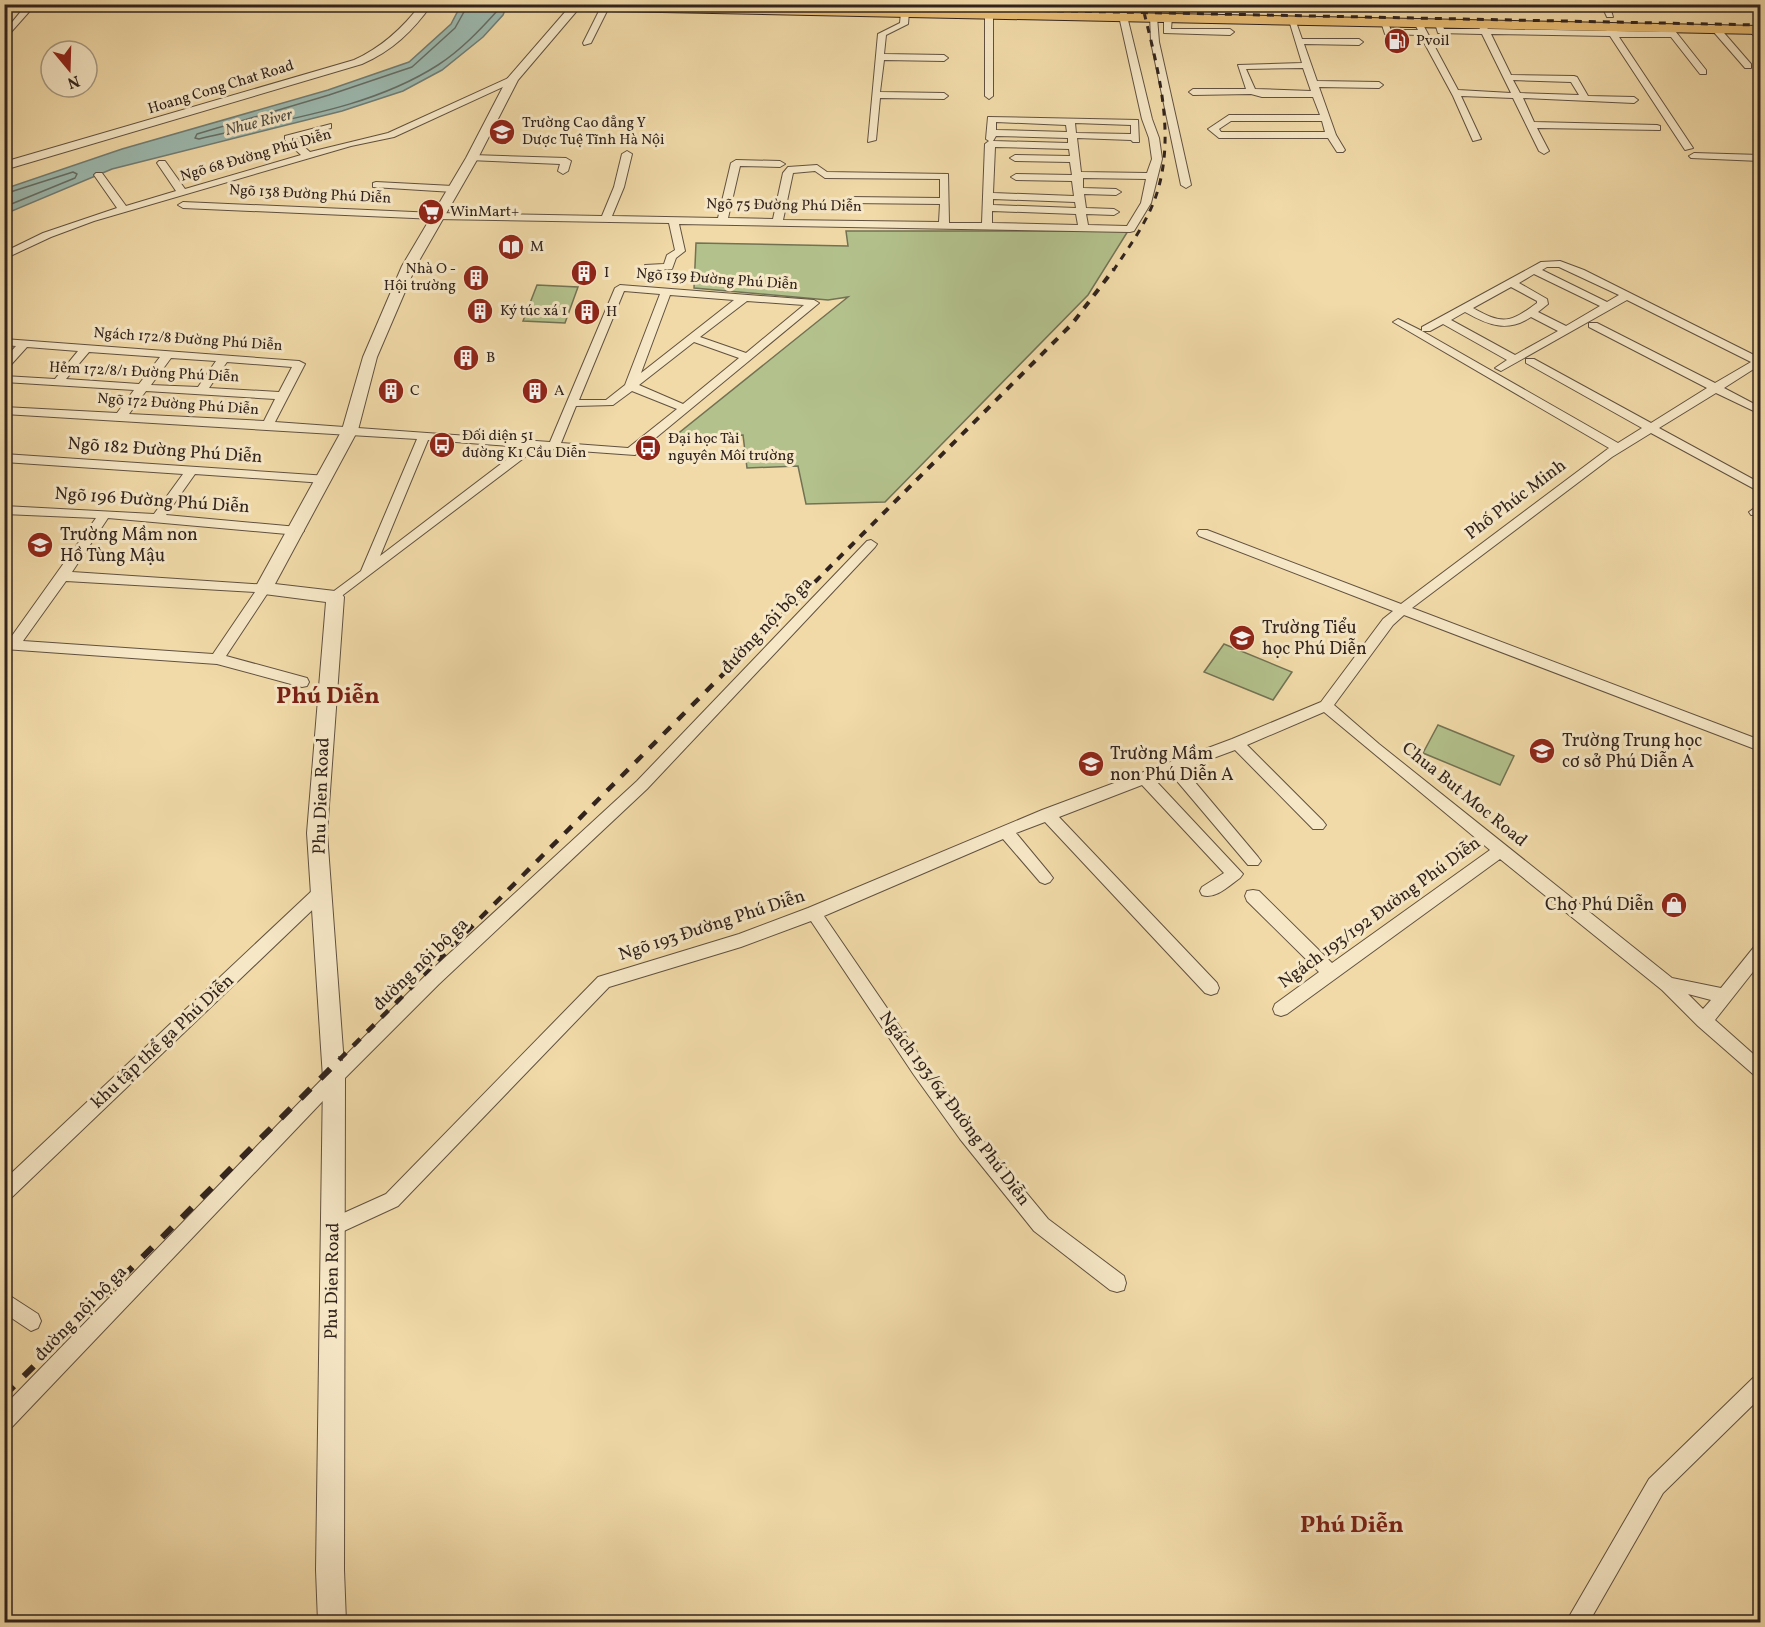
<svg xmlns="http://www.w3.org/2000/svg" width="1765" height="1627" viewBox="0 0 1765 1627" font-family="Vollkorn,serif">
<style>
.green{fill:#b3c18c;stroke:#727254;stroke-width:1.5}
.water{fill:#9cb9af;stroke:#717d75;stroke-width:1.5}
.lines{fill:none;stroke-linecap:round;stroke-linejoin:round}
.shore{stroke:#666e66;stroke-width:1.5}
.minor-casing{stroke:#615140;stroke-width:2}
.tertiary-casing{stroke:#615140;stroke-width:2}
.trunk-casing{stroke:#31231d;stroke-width:2}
.minor{fill:#f6e7c6;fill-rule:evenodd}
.tertiary{fill:#f6e7c6;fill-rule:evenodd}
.trunk{fill:#e8bd74;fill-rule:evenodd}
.rail-far3{stroke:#31231d;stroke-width:3;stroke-dasharray:7 7;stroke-linecap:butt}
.rail-far2{stroke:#31231d;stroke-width:4;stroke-dasharray:8 8;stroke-linecap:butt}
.rail-far1{stroke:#31231d;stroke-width:4.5;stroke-dasharray:10 10;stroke-linecap:butt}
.rail{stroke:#31231d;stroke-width:6;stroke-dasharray:14 14;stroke-linecap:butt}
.labels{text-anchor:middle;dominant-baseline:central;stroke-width:6;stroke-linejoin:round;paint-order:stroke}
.far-poi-label{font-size:15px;fill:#31231d;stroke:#f6e7c6;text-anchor:start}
.far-street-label{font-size:15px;fill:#31231d;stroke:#f6e7c6}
.far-water-label{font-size:16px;font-style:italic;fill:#515049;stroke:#f6e7c6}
.street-label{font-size:18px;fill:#31231d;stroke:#f6e7c6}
.poi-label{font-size:18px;fill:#31231d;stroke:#f6e7c6;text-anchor:start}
.district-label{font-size:24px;font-weight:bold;fill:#7a1f14;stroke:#f6e7c6}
.near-neighbourhood-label{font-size:24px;font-weight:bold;fill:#7a1f14;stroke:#f6e7c6}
</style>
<rect width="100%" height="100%" fill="#f1daa8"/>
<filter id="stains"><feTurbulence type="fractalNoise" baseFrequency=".00333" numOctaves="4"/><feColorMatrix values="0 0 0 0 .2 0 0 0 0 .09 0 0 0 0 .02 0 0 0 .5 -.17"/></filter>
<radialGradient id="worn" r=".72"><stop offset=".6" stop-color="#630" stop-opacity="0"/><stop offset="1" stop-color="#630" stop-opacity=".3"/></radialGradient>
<path class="green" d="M846 231H1128L1088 295 885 502 806 504 798 466 747 468 743 435 675 436 848 297 828 300 694 288 696 243 848 246Z
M537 285 578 287 565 323 523 321Z
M1224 644 1292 672 1273 700 1204 672Z
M1438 725 1514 756 1500 785 1423 753Z"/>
<path class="water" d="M461 5H507L503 15 483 37 442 70 403 91 342 111 112 169 5 214 4 189 122 149 328 90 409 62 451 24Z"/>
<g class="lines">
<path class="shore" d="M465 10 455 28 412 67 329 95 197 134 195 138 199 139C278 120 368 110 438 65 461 50 479 31 498 10
M4 194 73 172 77 174 75 178 4 207"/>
<g class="minor-casing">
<path id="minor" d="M27 4H36L4 40V32Z
M1147 4H1155V5L1151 7Z
M1601 4H1609L1613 17H1607Z
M1722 4 1760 5V9L1726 6Z
M605 5 609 7 591 43 584 45 583 43 601 7Z
M905 10 909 12 908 24 886 35 884 54 944 55 948 58 944 61 884 60 880 92 944 93 948 96 944 99 880 98 876 140 868 142 878 34 900 23 901 12Z
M989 11 993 13V96L989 99 985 96V13Z
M1123 14 1127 16 1152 119 1159 138 1162 159 1151 203 1134 231 1130 232 679 224 685 251 676 258 672 269 649 270 645 269V265L664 264 667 255 675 250 669 223 436 219 183 208 178 205 183 202 436 213 602 216 614 187 622 154 627 151 632 154 624 187 612 216 718 218 731 163 736 160 780 161 785 164 780 167 740 166 728 218 773 219 783 173 788 167 817 165 827 172 948 174 949 223H982L985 144 989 141 986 139 988 117 1138 120 1139 142H1133L1131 140 1077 138 1081 172 1147 173 1152 159 1149 138 1142 119 1119 16ZM996 122 1066 125 1067 132 996 130ZM1075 123 1131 125V134L1076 133ZM996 136 1068 138V143L993 141ZM995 147 1069 149 1070 156 1015 155 1010 158 1015 161 1070 162 1072 175 1016 174 1011 177 1016 180 1072 181 1074 196 993 193ZM815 171 825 178 940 179V198L849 197 844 200 849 203 940 204 939 222 783 220 793 173ZM1083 178 1146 179 1141 203 1127 226 1088 225 1086 214 1114 215 1119 212 1114 209 1086 208 1084 194 1116 195 1121 192 1116 189 1083 188ZM993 199 1075 202 1076 208 993 205ZM992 211 1076 214 1078 225 992 223Z
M1150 15 1157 17 1159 42 1191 185 1186 188 1181 185 1151 42Z
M1168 15 1172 17 1171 29H1230L1234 32 1230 35 1164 33V17Z
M1288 17 1295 19 1302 39H1359L1363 42 1359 45 1304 44 1317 81 1379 82 1383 85 1379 88 1319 87 1336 135 1345 150 1343 152H1337L1328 138H1219L1208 129 1229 115H1320L1313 97H1262L1251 94 1193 95 1189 92 1193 89H1246L1238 65 1302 63ZM1303 68 1311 91 1255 89 1246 69ZM1231 121H1322L1325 132H1221L1219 129Z
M1380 19H1386L1391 30H1418L1413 21 1420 19 1458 90 1511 93 1482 34 1438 33 1434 20H1440L1444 29H1480L1477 23 1481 21 1488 29 1607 31 1604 27 1608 24 1615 31 1667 32 1666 27H1672L1706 70V74H1700L1671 37H1619L1693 148 1685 150 1610 36 1491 34 1511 75 1574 76 1577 77 1588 96 1634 97 1638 100 1634 103 1523 98 1534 122 1657 125 1660 126V130L1537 128 1549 151 1544 154 1539 151 1513 98 1461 96 1481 139 1473 141 1453 96 1420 35 1385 34ZM1513 80 1571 82 1579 95 1520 93Z
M1712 26H1718L1751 64V68H1745L1712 30Z
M1753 27 1760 33V40H1757L1749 30Z
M513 76 517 79 516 81 394 137 351 146 94 221 51 237 4 259V252L43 233 117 208 94 175 96 173H102L126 206 176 191 157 163 159 161H165L185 189 301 155 285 140V136L331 124V128L295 139 310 152 388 133Z
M1694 153 1760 155V161L1691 158 1689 156Z
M472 155 566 158 571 161 568 171 563 174 558 171 560 164 469 160V156Z
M376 182 453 186 458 189 453 192 373 187V183Z
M1560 261 1584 270 1760 358V365L1724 388 1760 407V414L1716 393 1659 428 1760 483V492L1651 433 1612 457 1412 608 1760 740V751L1404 615 1393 625 1334 705 1379 744 1672 978 1721 988 1754 947 1760 945V963L1715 1020 1760 1060V1077L1754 1075 1698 1026 1662 990 1500 859 1287 1014 1281 1016 1275 1014 1273 1009 1275 1004 1319 972 1247 901 1245 896 1247 891 1253 890 1259 891 1332 963 1490 850 1324 712 1247 745 1323 821 1326 825 1323 829H1313L1235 750 1184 769 1258 857 1261 861 1258 865H1248L1171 774 1155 780 1243 874 1240 878C1230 885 1215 900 1202 895L1200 891 1202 887 1224 873 1142 785 1059 817 1217 983 1219 988 1217 993 1211 995 1205 993 1045 822 1016 833 1050 874 1053 878 1050 882 1045 884 1040 882 1003 839 824 916 926 1065 972 1127 1048 1219 1124 1276 1126 1283 1124 1290 1117 1292 1110 1290 1034 1231 960 1139 914 1075 811 921 741 947 609 987 398 1206 333 1236 326 1233 324 1227 326 1221 386 1194 598 977 739 934 808 908 1042 810 1232 739 1321 702 1383 619 1393 611 1199 536 1197 533 1199 530H1207L1401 604 1609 448 1393 322 1398 319 1422 331V327L1541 262ZM1547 267H1559L1619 295 1607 302 1542 270ZM1534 274 1600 306 1566 326 1538 312 1548 304 1547 299 1519 283ZM1511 287 1537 301V303C1510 323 1503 325 1473 308ZM1627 300 1751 362 1715 383 1597 323H1589V327L1707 388 1651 423 1534 359H1526V363L1642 428 1618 443 1422 331H1430L1443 324 1507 360 1495 368 1501 371ZM1465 312C1488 325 1507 333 1531 317L1558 331 1515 355 1451 320ZM1688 994 1711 1000 1703 1009Z
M620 285 814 300 819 303 635 455 537 448 335 601 330 600 328 597 330 594 361 571 417 439 4 414V407L117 413 134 390 4 382V376L55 379 78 351 27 347 8 368 4 369V359L16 346 4 345V339L299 361 305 364 275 422 550 442 615 288ZM624 291 660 294 625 385 606 400H579ZM670 295 734 300 641 373ZM747 301 804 305 746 353 700 337ZM694 342 739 358 683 404 639 385ZM89 352 160 357 139 384 66 379ZM171 358 216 361 198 387 151 385ZM227 362 292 367 279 392 209 388ZM146 391 275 399 264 421 129 414ZM632 391 677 409 628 448 561 443 576 406 613 405ZM428 440 523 447 380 556Z
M4 454 328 476V482L324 483 195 474 166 515 298 527 304 531 298 535 108 518 72 572 269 585 271 588 226 656 307 678 309 682 307 686 302 687 217 664 4 649V639L9 640 96 518 4 514V506L154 514 183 474 4 462ZM66 581 255 592 213 654 23 641Z
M1760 504V514L1751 515 1749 512Z
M871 540 877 544 875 547 647 789 439 984 340 1083 11 1428 4 1431V1406L328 1073 427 974 637 781 867 541Z
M322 885 328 887 330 891 328 895 10 1199 4 1201V1180L316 887Z
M4 1292 38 1314 41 1321 38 1328 31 1331 4 1313Z
M1760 1375V1398L1663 1493 1589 1622H1566L1649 1479 1753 1378Z"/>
</g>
<g class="tertiary-casing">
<path id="tertiary" d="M421 4H432C413 31 392 51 362 64L4 170V162L354 60C382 47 402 29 421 4Z
M572 4 581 6 518 80 478 158 416 266 377 357 358 430 275 584 335 591 341 593 344 597 327 833 345 1078 344 1570 346 1622H318L316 1570 323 1078 307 833 326 602 264 594 258 592 255 588 342 430 363 357 402 266 466 158 507 79Z"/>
</g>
<g class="trunk-casing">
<path id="trunk" d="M453 4H694L1760 26V34L460 8Z"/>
</g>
<use href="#minor" class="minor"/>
<use href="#tertiary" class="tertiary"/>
<use href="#trunk" class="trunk"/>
<path class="rail-far3" d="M721 4 1760 25
M1113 271C1131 244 1151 217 1159 186 1175 126 1156 62 1142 4"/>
<path class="rail-far2" d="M781 616 1072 324 1114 269"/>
<path class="rail-far1" d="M339 1060 782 615"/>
<path class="rail" d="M4 1396 341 1058"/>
</g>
<defs>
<g id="fuel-disc" transform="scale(1.35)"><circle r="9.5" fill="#8f2418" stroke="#f6e7c6"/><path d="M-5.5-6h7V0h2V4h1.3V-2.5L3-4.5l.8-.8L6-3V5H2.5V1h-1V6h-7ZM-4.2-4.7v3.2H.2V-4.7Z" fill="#fff"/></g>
<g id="university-disc" transform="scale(1.35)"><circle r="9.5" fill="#8f2418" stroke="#f6e7c6"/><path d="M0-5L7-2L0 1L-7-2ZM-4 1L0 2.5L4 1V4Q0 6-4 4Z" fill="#fff"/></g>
<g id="supermarket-disc" transform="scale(1.35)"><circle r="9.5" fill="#8f2418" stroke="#f6e7c6"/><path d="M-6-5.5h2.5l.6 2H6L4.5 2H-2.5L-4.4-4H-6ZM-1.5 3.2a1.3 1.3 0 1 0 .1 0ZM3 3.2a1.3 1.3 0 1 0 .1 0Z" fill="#fff"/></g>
<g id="library-disc" transform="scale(1.35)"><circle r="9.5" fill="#8f2418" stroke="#f6e7c6"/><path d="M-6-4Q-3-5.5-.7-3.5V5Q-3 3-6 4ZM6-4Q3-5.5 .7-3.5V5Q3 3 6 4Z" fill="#fff"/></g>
<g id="building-disc" transform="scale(1.35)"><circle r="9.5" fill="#8f2418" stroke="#f6e7c6"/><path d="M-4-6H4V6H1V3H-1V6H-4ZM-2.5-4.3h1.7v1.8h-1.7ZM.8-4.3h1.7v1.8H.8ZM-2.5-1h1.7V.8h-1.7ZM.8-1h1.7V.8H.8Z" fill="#fff"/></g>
<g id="bus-disc" transform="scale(1.35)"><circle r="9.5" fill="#8f2418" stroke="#f6e7c6"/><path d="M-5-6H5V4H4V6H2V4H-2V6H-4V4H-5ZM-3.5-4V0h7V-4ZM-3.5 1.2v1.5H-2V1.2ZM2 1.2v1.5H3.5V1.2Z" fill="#fff"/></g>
<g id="school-disc" transform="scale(1.35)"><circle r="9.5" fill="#8f2418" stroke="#f6e7c6"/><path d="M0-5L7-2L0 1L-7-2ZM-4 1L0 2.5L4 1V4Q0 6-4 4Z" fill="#fff"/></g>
<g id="shop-disc" transform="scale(1.35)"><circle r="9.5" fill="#8f2418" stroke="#f6e7c6"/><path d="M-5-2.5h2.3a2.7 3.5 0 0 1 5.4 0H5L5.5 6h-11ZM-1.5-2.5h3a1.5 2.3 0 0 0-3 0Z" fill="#fff"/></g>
</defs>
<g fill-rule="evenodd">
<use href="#fuel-disc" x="1397" y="41"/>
<use href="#university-disc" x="502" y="132"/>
<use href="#supermarket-disc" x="431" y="212"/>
<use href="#library-disc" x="511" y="247"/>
<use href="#building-disc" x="584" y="273"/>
<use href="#building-disc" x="476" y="278"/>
<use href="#building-disc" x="480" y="311"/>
<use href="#building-disc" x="587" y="312"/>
<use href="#building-disc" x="466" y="358"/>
<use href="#building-disc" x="391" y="391"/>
<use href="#building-disc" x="535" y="391"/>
<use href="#bus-disc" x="442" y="445"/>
<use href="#bus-disc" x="648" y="448"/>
<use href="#school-disc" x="40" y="545"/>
<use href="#school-disc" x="1242" y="638"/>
<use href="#school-disc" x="1542" y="751"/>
<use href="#school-disc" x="1091" y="764"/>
<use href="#shop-disc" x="1674" y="905"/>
</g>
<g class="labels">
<g class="far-poi-label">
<text x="1416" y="41">Pvoil</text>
<text x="522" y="123">Trường Cao đẳng Y<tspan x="522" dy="17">Dược Tuệ Tĩnh Hà Nội</tspan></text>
<text x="450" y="212">WinMart+</text>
<text x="530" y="247">M</text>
<text x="456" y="269" text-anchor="end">Nhà O -<tspan x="456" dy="17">Hội trường</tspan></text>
<text x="604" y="273">I</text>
<text x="500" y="311">Ký túc xá 1</text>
<text x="606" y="312">H</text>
<text x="486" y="358">B</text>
<text x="410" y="391">C</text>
<text x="554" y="391">A</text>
<text x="462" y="436">Đối diện 51<tspan x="462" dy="17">đường K1 Cầu Diễn</tspan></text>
<text x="668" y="439">Đại học Tài<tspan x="668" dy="17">nguyên Môi trường</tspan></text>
</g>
<g class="far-street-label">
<text transform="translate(221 88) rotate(-17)">Hoang Cong Chat Road</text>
<text transform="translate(256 156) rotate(-16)">Ngõ 68 Đường Phú Diễn</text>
<text transform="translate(310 195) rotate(3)">Ngõ 138 Đường Phú Diễn</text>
<text transform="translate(784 206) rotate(1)">Ngõ 75 Đường Phú Diễn</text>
<text transform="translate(717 280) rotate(4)">Ngõ 139 Đường Phú Diễn</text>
<text transform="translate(188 340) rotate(4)">Ngách 172/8 Đường Phú Diễn</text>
<text transform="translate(144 373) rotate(3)">Hẻm 172/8/1 Đường Phú Diễn</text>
<text transform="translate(178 405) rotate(4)">Ngõ 172 Đường Phú Diễn</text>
</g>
<g class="far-water-label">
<text transform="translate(259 123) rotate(-14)">Nhue River</text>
</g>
<g class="street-label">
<text transform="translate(165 451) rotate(4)">Ngõ 182 Đường Phú Diễn</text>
<text transform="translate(1516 500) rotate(-37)">Phố Phúc Minh</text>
<text transform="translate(152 501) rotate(4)">Ngõ 196 Đường Phú Diễn</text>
<text transform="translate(767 626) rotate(-47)">đường nội bộ ga</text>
<text transform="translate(1464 795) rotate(39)">Chua But Moc Road</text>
<text transform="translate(322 796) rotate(-88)">Phu Dien Road</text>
<text transform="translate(1380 913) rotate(-36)">Ngách 193/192 Đường Phú Diễn</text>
<text transform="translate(712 926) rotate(-18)">Ngõ 193 Đường Phú Diễn</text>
<text transform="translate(421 965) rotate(-44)">đường nội bộ ga</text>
<text transform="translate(163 1042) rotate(-43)">khu tập thể ga Phú Diễn</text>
<text transform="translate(954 1109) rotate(53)">Ngách 193/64 Đường Phú Diễn</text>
<text transform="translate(333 1281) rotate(-89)">Phu Dien Road</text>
<text transform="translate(81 1314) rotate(-46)">đường nội bộ ga</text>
</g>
<g class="poi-label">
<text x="60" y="535">Trường Mầm non<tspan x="60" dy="21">Hồ Tùng Mậu</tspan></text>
<text x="1262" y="628">Trường Tiểu<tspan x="1262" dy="21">học Phú Diễn</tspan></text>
<text x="1562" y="741">Trường Trung học<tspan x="1562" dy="21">cơ sở Phú Diễn A</tspan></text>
<text x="1110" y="754">Trường Mầm<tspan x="1110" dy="21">non Phú Diễn A</tspan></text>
<text x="1654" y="905" text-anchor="end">Chợ Phú Diễn</text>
</g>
<g class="district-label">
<text x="328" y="697">Phú Diễn</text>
</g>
<g class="near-neighbourhood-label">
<text x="1352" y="1526">Phú Diễn</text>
</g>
</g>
<rect width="1765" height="1627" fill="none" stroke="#f1daa8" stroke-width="24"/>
<rect x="6" y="6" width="1753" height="1615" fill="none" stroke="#31231d" stroke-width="3"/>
<rect x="12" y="12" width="1741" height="1603" fill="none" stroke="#31231d" stroke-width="1.5"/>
<g transform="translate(69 69) rotate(161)"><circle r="28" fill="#f6e7c6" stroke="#a79982" stroke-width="1.5"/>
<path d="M0-4.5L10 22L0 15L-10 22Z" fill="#8f2418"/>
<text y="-9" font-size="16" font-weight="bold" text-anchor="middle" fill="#31231d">N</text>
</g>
<rect width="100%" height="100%" filter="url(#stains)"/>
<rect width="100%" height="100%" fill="url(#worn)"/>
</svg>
